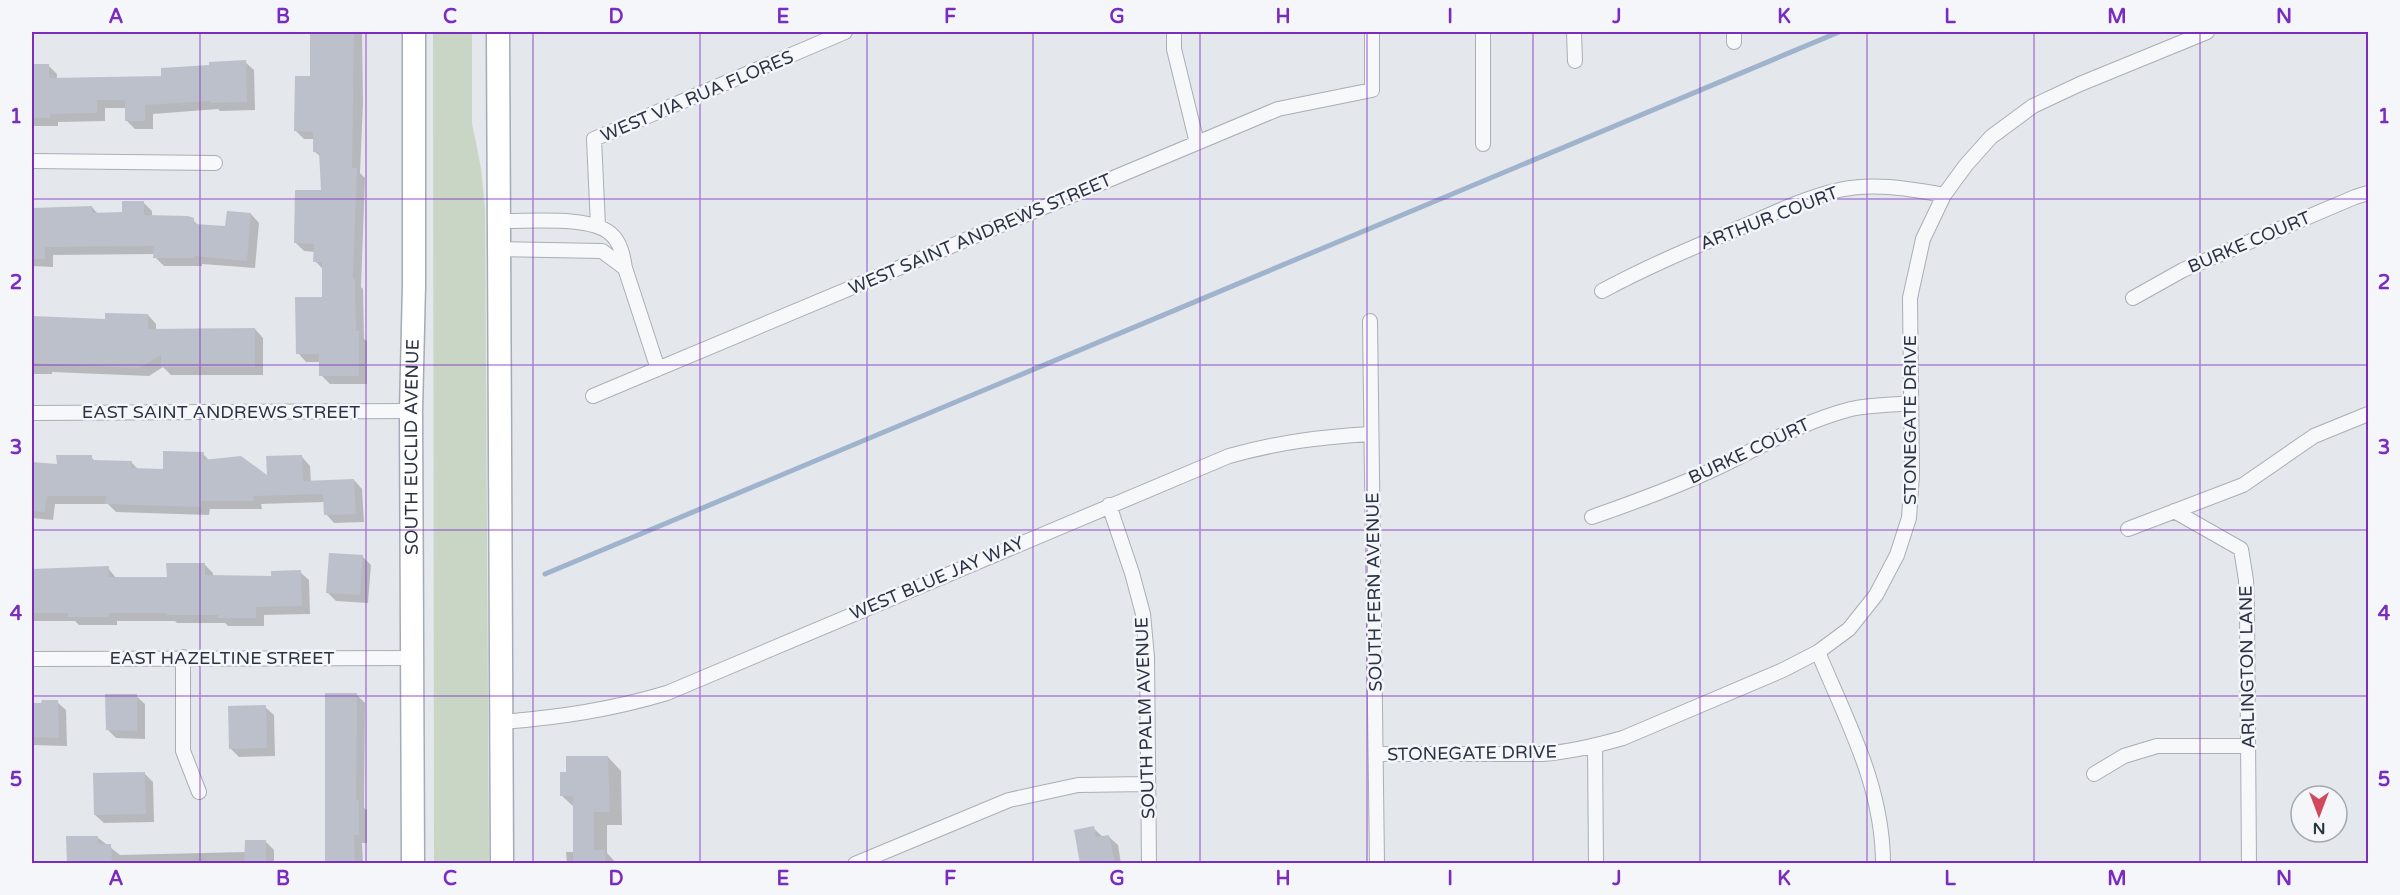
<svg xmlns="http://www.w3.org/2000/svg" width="2400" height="895" viewBox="0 0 2400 895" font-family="'Varela Round',sans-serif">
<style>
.green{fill:#c9d6c5}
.shadow{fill:#0003}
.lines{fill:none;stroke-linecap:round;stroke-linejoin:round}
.stream{stroke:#9fb4cc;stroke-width:5}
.building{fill:#bbc0ca}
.street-casing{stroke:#a9aeb7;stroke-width:16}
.primary-casing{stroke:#a3abb8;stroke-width:25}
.street{stroke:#f7f8fa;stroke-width:14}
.primary{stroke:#fff;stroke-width:22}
.grid{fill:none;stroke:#7b2cbf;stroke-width:1.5;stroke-opacity:0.55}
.labels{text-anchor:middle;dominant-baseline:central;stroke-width:5;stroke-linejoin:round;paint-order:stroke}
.street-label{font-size:18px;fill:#2b3445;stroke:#f4f6f9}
.neatline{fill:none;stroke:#7b2cbf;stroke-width:2}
.grid-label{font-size:20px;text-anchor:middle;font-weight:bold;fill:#7b2cbf}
</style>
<rect width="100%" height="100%" fill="#e4e7ec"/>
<path class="green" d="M433 32H472V123L481 168 485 209 489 863H434Z"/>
<path class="shadow" d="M311 32H362L363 103 360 173 365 178 361 287 363 289 364 339 367 341V384H330L321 375V362H306L298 353 324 298V270L315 261V252L304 251 296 243 322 191 321 157 314 151V139H304L295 130 311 78Z
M245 62 254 70 255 110 220 111 218 109 153 114V129H135L126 120V108H105V121L58 122V126H32V65H48L57 74V79L163 77Z
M144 203 152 211V217L193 220 199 226 227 228 251 214 259 223 255 268 202 264V266H164L155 257V254L53 255V267L32 266V209L92 207 98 214H124Z
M148 315 156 324V330L255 329 263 338V375H171L163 367 149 376 52 372V374H32V317L106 321Z
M203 454 210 461 268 478 302 457 310 466 311 482 354 480 362 489 364 522 334 523 326 514 325 502 261 504 262 509H210L209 515 116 512 108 504H55L53 520 32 518V463L58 466 91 457 96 462H131L139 470 164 471Z
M362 556 371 565 368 603 336 601 328 593Z
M204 564 213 573V577H273L300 572 309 580 310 614 264 615V626H228L225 623H177L175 621H117V625H79L75 621H32V570L108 568 117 579 168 578Z
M356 694 365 703 364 808 367 810V843H362L363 864H326Z
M136 696 145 704V739L116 738 108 730Z
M57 702 66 710 67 746 32 745V704Z
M265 707 274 715 275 756 239 757 230 748Z
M608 757 621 771 622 825H607V853L617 864H567L566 852H575V808L561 795 567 773Z
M144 773 153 782 154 822 104 823 95 815Z
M1093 828 1102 836 1109 837 1118 845 1121 864H1081Z
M97 837 120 855 246 852 266 842 274 850V864H69Z"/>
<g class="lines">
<path class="stream" d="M545 574 1839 32"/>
</g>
<path class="building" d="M310 32H354L352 168H357L353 279H355L356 331H359V376H319V354H296L295 297H322V262H313L314 244 294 243 295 190H321L319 152H313V132L294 131 295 76H310Z
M246 60 247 102 210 103V101L145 105V121H125V100H97V113L50 114V118H32V64H49V78L161 76V68L209 65V62Z
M122 201H144V215L188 216 194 218V224L225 226 227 211 251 213 247 261 194 256V258H153L154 246 45 247V259H32V208L92 206V213L122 212Z
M105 313 148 314V329L255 328V367H161V355L139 368 32 363V316L105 319Z
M163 451 204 452 203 460 241 456 267 475 266 456 302 455 303 481 354 479 356 514 324 515 323 494 253 496 254 501H201V507L105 504 106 496H47L45 512 32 511V462L57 464 56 455H92V460L132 461 131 468 163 469Z
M329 553 363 555 360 595 326 593Z
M166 563H205V575L271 576V571L301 570 302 606 256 607V618H218V615H167V613H109V617H68V613H32V569L109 566V577H167Z
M325 693H357L356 800H359V835H354L355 864H325Z
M105 694H137V731L106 730Z
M42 700H58L59 738 32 737V703H41Z
M266 705 267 748 229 749 228 706Z
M566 756H608L610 812H594V850H605V864H573V796H560V772H566Z
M145 772 146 814 94 815 93 773Z
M1094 826 1096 837 1109 835 1115 864H1080L1074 830Z
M66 836H98V844H111L112 864H67Z
M245 840H266V864H244Z"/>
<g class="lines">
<g class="street-casing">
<path id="street" d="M1174 32V49L1197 143
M1483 32V144
M1574 32 1575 61
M1734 42V32
M32 161 215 163
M500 221C528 222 590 215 611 234 621 243 623 256 625 268L658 369
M598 226 594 139 845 32
M500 249 602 251 625 268
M1602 291C1650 265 1699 245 1749 224 1778 211 1808 197 1839 190 1874 182 1910 189 1944 195
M2133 298 2183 270 2355 197 2368 193
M1370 321 1377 864
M593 396 1278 109 1372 90V32
M32 413 411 411
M1109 505 1132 573 1143 614 1147 657 1149 864
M2174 511 2241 549 2246 580 2247 610 2249 864
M1592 517C1638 501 1685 484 1729 462 1771 441 1805 421 1851 409 1870 405 1892 405 1911 403
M2128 529 2243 485 2314 436 2368 414
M1818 652C1847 722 1883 786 1883 864
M183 657V751L199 792
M32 659 413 658
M503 722C561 717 610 710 667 693L1229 456C1280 442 1319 437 1371 434
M1595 746 1596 864
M1376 754H1542C1570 752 1595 746 1623 738L1783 670 1818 652 1849 629 1876 595 1897 555 1909 518 1912 475 1910 298 1923 239 1944 195 1966 165 1991 137 2033 106 2080 84 2207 32
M2094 774 2124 756 2157 746H2248
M855 864 1009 800 1078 785 1148 784"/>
</g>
<g class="primary-casing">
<g id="primary">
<path d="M498 32 502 864"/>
<path id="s1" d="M413 864 411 411 414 285V32"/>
</g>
</g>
<use href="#street" class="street"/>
<use href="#primary" class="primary"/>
</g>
<path class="grid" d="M200 32V864M366 32V864M533 32V864M700 32V864M867 32V864M1033 32V864M1200 32V864M1367 32V864M1533 32V864M1700 32V864M1867 32V864M2034 32V864M2200 32V864M32 199H2368M32 365H2368M32 530H2368M32 696H2368"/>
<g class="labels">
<g class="street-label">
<text transform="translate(697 96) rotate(-23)">WEST VIA RUA FLORES</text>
<text transform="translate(1769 218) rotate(-21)">ARTHUR COURT</text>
<text transform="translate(980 234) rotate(-23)">WEST SAINT ANDREWS STREET</text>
<text transform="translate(2249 242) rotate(-23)">BURKE COURT</text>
<text x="221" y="412">EAST SAINT ANDREWS STREET</text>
<text transform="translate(1910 420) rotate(-90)">STONEGATE DRIVE</text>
<text stroke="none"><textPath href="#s1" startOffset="417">SOUTH EUCLID AVENUE</textPath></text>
<text transform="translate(1749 451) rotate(-25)">BURKE COURT</text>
<text transform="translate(937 578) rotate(-23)">WEST BLUE JAY WAY</text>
<text transform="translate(1374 592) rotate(-91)">SOUTH FERN AVENUE</text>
<text x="222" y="658">EAST HAZELTINE STREET</text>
<text transform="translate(2247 667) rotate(-91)">ARLINGTON LANE</text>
<text transform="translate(1145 718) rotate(-92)">SOUTH PALM AVENUE</text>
<text transform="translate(1472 753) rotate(-1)">STONEGATE DRIVE</text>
</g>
</g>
<rect width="2400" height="895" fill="none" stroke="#f4f6f9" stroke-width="66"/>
<g transform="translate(2319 814) rotate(180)"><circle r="28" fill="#f4f6f9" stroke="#a4a8b1" stroke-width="1.5"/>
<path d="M0-4.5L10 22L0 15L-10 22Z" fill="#d1495b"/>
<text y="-9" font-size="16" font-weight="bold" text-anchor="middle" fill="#2b3445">N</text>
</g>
<rect x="33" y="33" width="2334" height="829" class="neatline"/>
<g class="grid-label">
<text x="116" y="23">A</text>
<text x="283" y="23">B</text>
<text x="450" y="23">C</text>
<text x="616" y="23">D</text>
<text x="783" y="23">E</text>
<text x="950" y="23">F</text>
<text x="1117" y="23">G</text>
<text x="1283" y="23">H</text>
<text x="1450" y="23">I</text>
<text x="1617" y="23">J</text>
<text x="1784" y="23">K</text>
<text x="1950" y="23">L</text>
<text x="2117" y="23">M</text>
<text x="2284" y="23">N</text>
<text x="16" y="123">1</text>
<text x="2384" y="123">1</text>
<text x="16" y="289">2</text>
<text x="2384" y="289">2</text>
<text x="16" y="454">3</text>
<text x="2384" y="454">3</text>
<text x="16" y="620">4</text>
<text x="2384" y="620">4</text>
<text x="16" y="786">5</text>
<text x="2384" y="786">5</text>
<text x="116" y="885">A</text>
<text x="283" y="885">B</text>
<text x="450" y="885">C</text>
<text x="616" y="885">D</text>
<text x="783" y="885">E</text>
<text x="950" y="885">F</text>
<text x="1117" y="885">G</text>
<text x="1283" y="885">H</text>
<text x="1450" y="885">I</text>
<text x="1617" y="885">J</text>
<text x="1784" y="885">K</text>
<text x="1950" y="885">L</text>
<text x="2117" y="885">M</text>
<text x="2284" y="885">N</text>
</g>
</svg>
